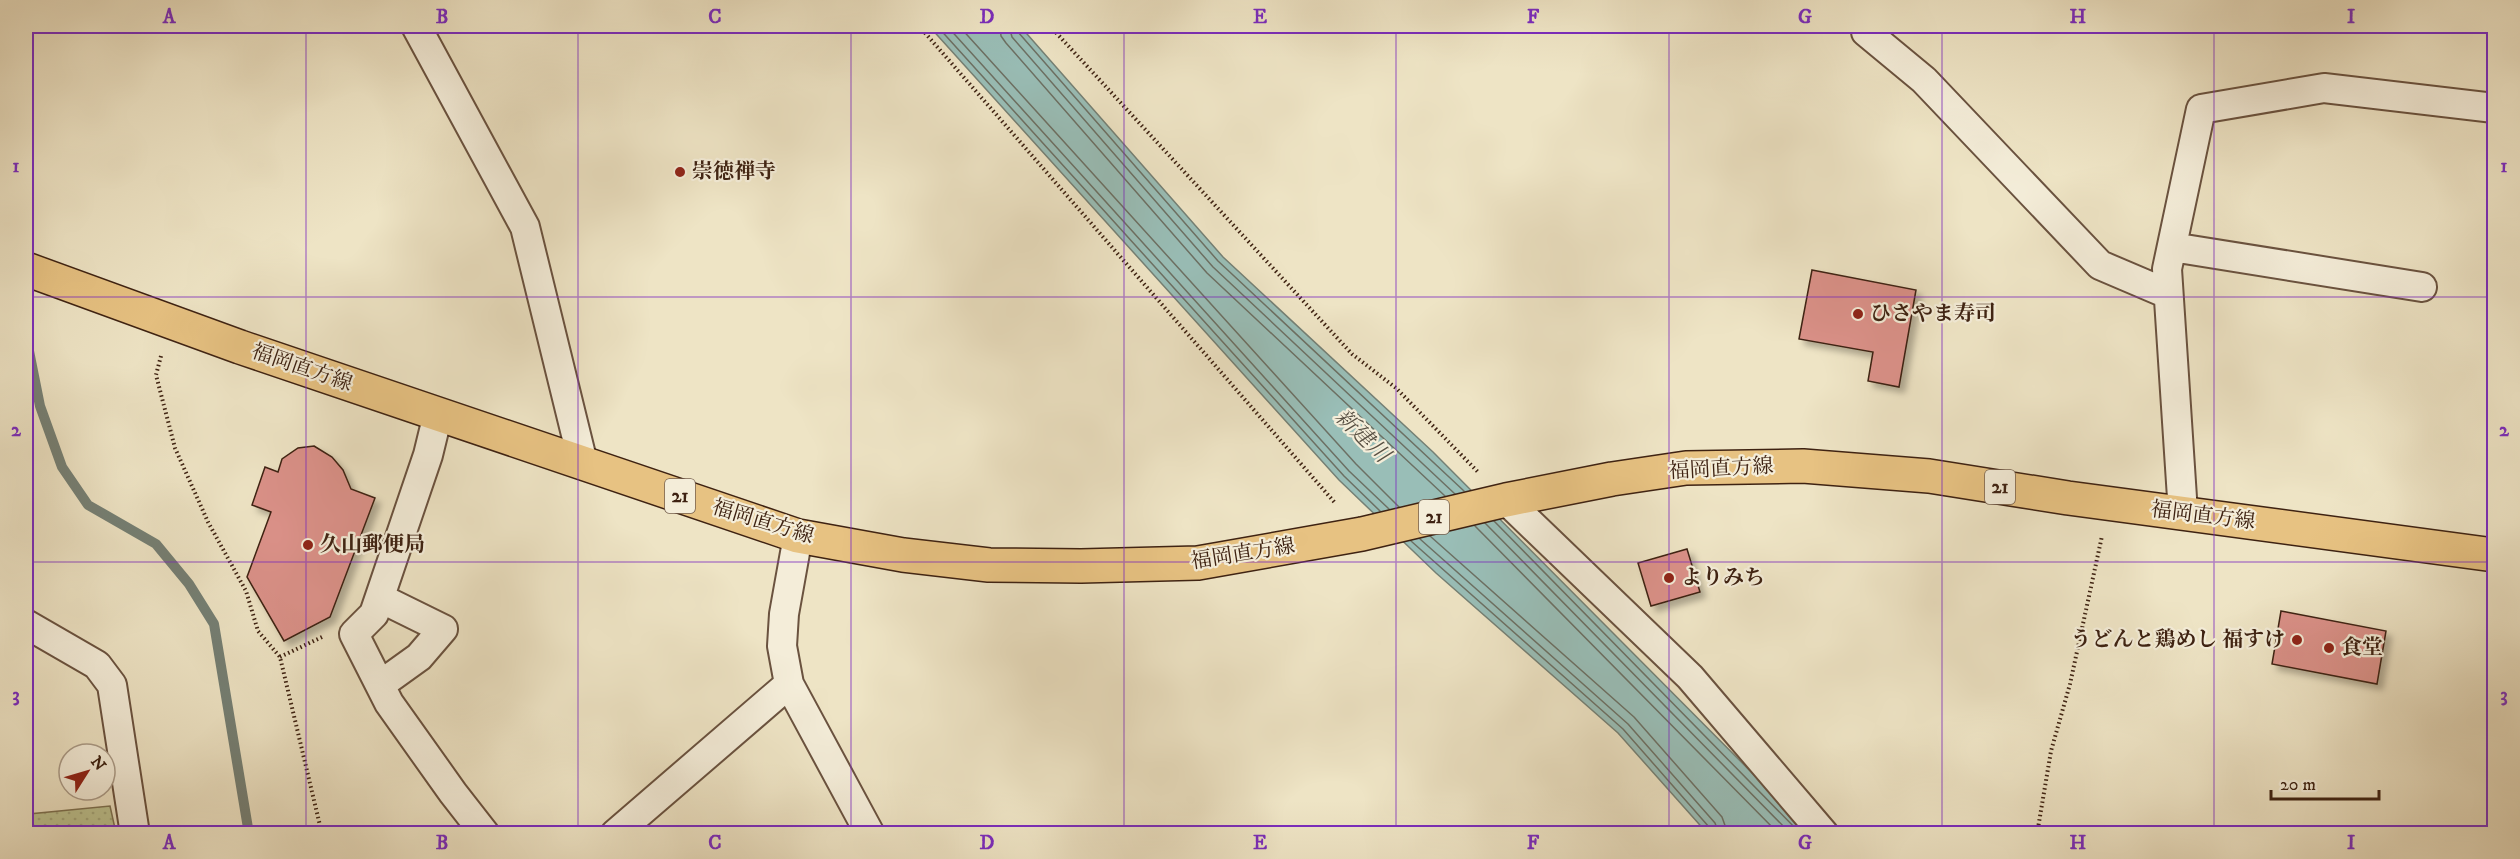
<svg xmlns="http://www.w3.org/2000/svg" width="2520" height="859" viewBox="0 0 2520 859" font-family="'IM FELL DW Pica','Noto Serif JP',serif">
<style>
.park{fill:url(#park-dots);stroke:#7e7252;stroke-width:1.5}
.water{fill:#99beb7;stroke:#758075;stroke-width:1.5}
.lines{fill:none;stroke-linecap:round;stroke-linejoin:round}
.shore{stroke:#6c7064;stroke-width:1.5}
.stream{stroke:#758075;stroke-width:10}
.building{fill:#db9189;stroke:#3e2212;stroke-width:1.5;filter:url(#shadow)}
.street-casing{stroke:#6a523f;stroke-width:32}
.primary-casing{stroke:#3e2212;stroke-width:36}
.path{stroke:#3e2212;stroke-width:4;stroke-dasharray:1.5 3;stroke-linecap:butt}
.street{stroke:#f4edd9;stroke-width:28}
.primary{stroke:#e7c282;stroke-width:33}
.grid{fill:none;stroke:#7b2cbf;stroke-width:1.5;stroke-opacity:0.55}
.poi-dot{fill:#8f2418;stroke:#f4edd9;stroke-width:2}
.labels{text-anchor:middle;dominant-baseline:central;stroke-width:4.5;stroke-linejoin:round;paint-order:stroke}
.shield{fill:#f4edd9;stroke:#755f4e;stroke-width:1.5}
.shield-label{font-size:20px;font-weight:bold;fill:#3e2212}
.poi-label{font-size:21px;font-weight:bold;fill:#3e2212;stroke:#f4edd9;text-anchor:start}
.street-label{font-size:21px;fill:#3e2212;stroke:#f4edd9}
.water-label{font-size:22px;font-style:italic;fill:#595144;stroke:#f4edd9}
.neatline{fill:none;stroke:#7b2cbf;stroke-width:2}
.grid-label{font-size:20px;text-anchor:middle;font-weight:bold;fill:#7b2cbf}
</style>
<defs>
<pattern id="park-dots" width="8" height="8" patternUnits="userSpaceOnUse" patternTransform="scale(1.5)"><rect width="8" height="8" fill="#bdc391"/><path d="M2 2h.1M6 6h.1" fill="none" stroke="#a4a77c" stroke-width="1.8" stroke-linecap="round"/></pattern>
<filter id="shadow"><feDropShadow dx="5.5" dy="5.5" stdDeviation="3" flood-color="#0004"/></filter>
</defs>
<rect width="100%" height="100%" fill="#eee4c5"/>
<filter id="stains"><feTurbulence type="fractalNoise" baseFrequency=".00333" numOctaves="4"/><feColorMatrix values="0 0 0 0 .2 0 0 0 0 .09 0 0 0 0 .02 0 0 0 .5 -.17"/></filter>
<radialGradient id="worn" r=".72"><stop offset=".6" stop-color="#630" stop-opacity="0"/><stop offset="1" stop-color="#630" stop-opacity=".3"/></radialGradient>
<path class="park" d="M110 806 116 833H31L29 814Z"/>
<path class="water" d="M929 26H1020L1223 257 1433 452 1790 811 1809 833H1707L1618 733 1436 573 1339 480Z"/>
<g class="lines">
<path class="shore" d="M937 26 1344 476 1380 511
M947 26 1349 471 1389 509
M959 26 1356 464 1399 507
M1000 26 1001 36 1006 43 1207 273 1445 496
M1009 26 1012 37 1213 267 1455 494
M1016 26 1018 32 1218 261 1464 491
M1494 521 1801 834
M1485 523 1791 834
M1475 526 1779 834
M1430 536 1634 717 1722 817 1728 834
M1420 539 1628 724 1715 823 1719 834
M1411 541 1623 729 1709 827 1711 834"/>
<path class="stream" d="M26 336 40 406 62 467 88 505 156 544 189 584 214 624 249 834"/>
</g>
<path class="building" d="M2494 246V275H2490Z
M1812 270 1916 290 1899 387 1868 381 1873 352 1799 339Z
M314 446 332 457 343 470 351 489 375 498 330 617 284 641 247 577 271 512 252 505 265 467 278 472 282 459 298 448Z
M1687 549 1700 592 1651 606 1638 563Z
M2281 611 2386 631 2377 684 2272 664Z"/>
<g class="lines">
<g class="street-casing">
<path id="street" d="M416 26 525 227 583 463
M1866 32 1924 80 2100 265 2168 294
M2172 247 2422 287
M438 414 428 455 374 614 354 634 389 703 453 793 485 834
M1506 500 1690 677 1824 834
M2183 513 2167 269 2201 109 2324 88 2494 108
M798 536 784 614 782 646 789 684 870 834
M26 624 97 665 112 685 135 834
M380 685 419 657 443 629 380 598
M615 834 789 684"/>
</g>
<g class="primary-casing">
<path id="primary" d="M26 269 240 347 798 536 903 555 989 565 1081 566 1198 563 1362 534 1506 500 1612 479 1686 468 1803 466 1929 476 2068 498 2494 555"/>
</g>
<path class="path" d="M919 26 1336 504
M1050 26 1352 354 1396 388 1478 472
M161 356 156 375 175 448 208 522 246 591 258 631 280 657 322 834
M280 657 322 637
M2037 834 2051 751 2070 684 2102 536"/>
<use href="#street" class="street"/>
<use href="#primary" class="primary"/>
</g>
<path class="grid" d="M306 26V834M578 26V834M851 26V834M1124 26V834M1396 26V834M1669 26V834M1942 26V834M2214 26V834M26 297H2494M26 562H2494"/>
<g class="poi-dot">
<circle cx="680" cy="172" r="6"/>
<circle cx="1858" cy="314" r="6"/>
<circle cx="308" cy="545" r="6"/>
<circle cx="1669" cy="578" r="6"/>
<circle cx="2297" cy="640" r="6"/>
<circle cx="2329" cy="648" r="6"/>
</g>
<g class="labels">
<g class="shield">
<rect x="1985" y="470" width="30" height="34" rx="4.5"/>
<rect x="665" y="479" width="30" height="34" rx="4.5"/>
<rect x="1419" y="500" width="30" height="34" rx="4.5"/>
</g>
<g class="shield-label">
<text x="2000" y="487">21</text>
<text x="680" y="496">21</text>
<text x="1434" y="517">21</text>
</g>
<g class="poi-label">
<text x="692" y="172">崇徳禅寺</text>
<text x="1870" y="314">ひさやま寿司</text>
<text x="320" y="545">久山郵便局</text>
<text x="1681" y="578">よりみち</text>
<text x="2285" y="640" text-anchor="end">うどんと鶏めし 福すけ</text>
<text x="2341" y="648">食堂</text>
</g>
<g class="street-label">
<text transform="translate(302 368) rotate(19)">福岡直方線</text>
<text transform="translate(1721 469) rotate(-3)">福岡直方線</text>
<text transform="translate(2203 516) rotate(7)">福岡直方線</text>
<text transform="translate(763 522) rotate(17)">福岡直方線</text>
<text transform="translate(1243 554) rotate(-9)">福岡直方線</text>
</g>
<g class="water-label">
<text transform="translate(1362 436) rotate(44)">新建川</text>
</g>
</g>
<rect width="2520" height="859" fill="none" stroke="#eee4c5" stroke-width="66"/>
<g transform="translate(87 772) rotate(53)"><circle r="28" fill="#f4edd9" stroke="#ab9c89" stroke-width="1.5"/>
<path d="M0-4.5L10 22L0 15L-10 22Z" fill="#8f2418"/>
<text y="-9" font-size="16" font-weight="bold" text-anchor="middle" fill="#3e2212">N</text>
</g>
<path d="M2271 790v9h108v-9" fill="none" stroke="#3e2212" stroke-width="3"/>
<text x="2280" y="790" font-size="18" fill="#3e2212" stroke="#f4edd9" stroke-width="4.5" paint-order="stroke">20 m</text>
<rect x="33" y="33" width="2454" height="793" class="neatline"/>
<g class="grid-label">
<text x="169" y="23">A</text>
<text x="442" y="23">B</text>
<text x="715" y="23">C</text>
<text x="987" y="23">D</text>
<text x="1260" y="23">E</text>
<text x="1533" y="23">F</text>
<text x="1805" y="23">G</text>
<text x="2078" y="23">H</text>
<text x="2351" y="23">I</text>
<text x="16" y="172">1</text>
<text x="2504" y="172">1</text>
<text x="16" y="436">2</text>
<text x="2504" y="436">2</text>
<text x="16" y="701">3</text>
<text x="2504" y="701">3</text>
<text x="169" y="849">A</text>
<text x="442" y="849">B</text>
<text x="715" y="849">C</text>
<text x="987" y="849">D</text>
<text x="1260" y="849">E</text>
<text x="1533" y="849">F</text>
<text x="1805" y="849">G</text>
<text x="2078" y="849">H</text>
<text x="2351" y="849">I</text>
</g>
<rect width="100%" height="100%" filter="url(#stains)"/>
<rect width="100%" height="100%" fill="url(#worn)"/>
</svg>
